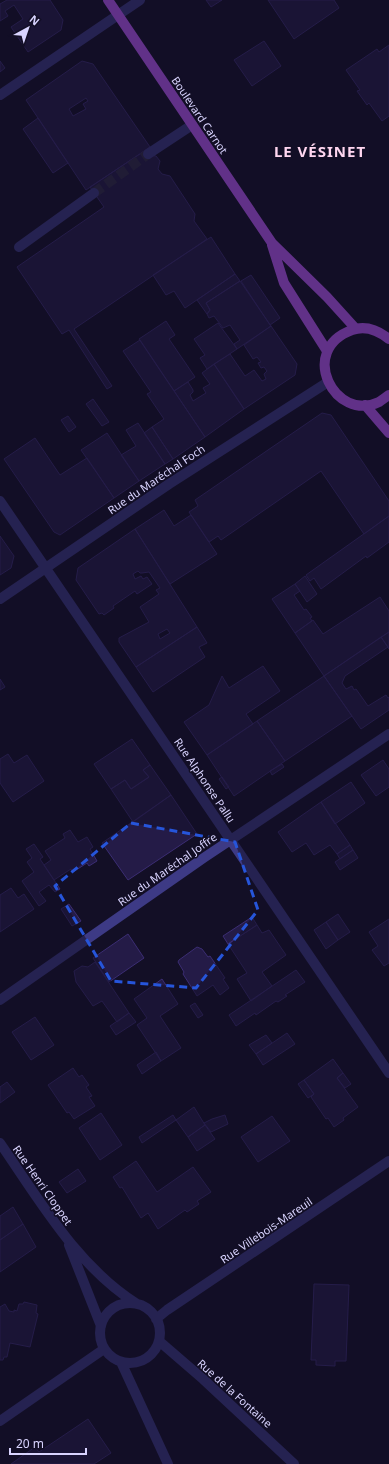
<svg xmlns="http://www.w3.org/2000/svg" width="389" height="1464" viewBox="0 0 389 1464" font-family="'Noto Sans',sans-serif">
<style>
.building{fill:#241b47;stroke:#3b2d73;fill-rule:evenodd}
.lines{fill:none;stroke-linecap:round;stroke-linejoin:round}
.pedestrian-tunnel{stroke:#312d47;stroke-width:10;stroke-dasharray:10 5;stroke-linecap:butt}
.pedestrian{stroke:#3d3a85;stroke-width:10}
.minor{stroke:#3d3a85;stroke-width:10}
.primary{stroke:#c25bff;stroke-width:10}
.marked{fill:none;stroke:#2655da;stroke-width:3;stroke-dasharray:8 5;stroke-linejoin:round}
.labels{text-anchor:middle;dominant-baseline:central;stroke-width:3;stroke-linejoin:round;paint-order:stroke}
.street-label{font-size:11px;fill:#d9d4ff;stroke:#130f26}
.district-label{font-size:15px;font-weight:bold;letter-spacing:1px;fill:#ffd6f0;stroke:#130f26}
</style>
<rect width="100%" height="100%" fill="#130f26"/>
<path class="building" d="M7 0H50L63 20 61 30 28 52 11 27 23 19 14 5 5 11 8 16 0 21V4Z
M206 0H222L211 7Z
M268 0H334L339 8 294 39Z
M264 41 281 66 252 86 234 60Z
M389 45V116L382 121 369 103 367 105 357 91 360 90 346 70 377 49 379 52Z
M0 61 5 68 0 72Z
M82 61 93 64 150 147 86 190 26 100ZM86 98 88 101 83 104 86 109 73 116 69 109Z
M38 118 68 163 53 173 23 129Z
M146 150 149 155 156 156 160 161 158 169 162 174 170 176 195 214 194 221 207 239 74 329 112 386 107 389 69 330 62 334 17 267 104 207 90 187Z
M211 237 235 274 185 308 174 291 166 295 153 275Z
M235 274 240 281 206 303 210 310 207 314 197 300Z
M251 275 280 318 270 325 241 281Z
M240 281 271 326 237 349 234 344 240 340 230 325 223 328 214 316 209 318 207 314 210 310 206 303Z
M166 321 175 335 169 339 195 377 174 391 139 339Z
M218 323 237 349 207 369 200 358 205 355 194 339Z
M271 326 297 364 295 375 244 409 214 364 230 354 245 376 254 370 262 381 266 379 264 374 267 371 264 367 261 368 258 363 261 362 257 357 253 359 244 345Z
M140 340 205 437 173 459 152 427 164 419 147 394 151 392 123 351Z
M214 364 244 409 205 437 174 391 188 382 193 390V392L190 395 193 401 206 393 203 388 210 384 202 373Z
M93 399 109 422 102 426 86 404Z
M322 413 331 415 389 501V516L364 534 321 471 221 540 218 536 209 542 189 512 198 506 195 500Z
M68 416 76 427 69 432 61 420Z
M138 423 165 464 139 481 121 455 136 446 126 430Z
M152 427 173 459 165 464 144 433Z
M107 433 139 481 114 498 81 450Z
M35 438 60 475 87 458 114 498 60 535 54 532 4 459Z
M164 510 174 526 191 515 217 554 170 584 135 529Z
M389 516V542L367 558 366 556 321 589 314 578 310 581 306 575Z
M135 529 197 627 136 667 119 642V638L149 622 140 607 159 594 156 590 160 588 149 572 142 573H140L138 571 133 574 135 579 141 576 143 579 147 577 152 584 137 594 135 591 113 606 114 608 104 615 102 613 99 614 76 580 78 568ZM167 629 170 633 160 639 158 634Z
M0 536 14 556 11 568 0 575Z
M305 576 317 594 307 602 295 584Z
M295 584 300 591 294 595 304 610 306 609 312 617 310 618 312 621 295 633 272 599Z
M380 597 389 611V632L324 676 295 633 313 620 323 634Z
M197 627 207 643 199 647 205 657 153 692 136 667Z
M389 632V649L381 637Z
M381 637 388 647 345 676 342 683 346 689 352 686 354 690 356 689 368 706 386 695 388 698 389 697V710L361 729 324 676Z
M263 666 280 691 246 714 253 724 207 755 184 722 209 705 222 676 229 688Z
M324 676 352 716 285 761 257 721Z
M0 679 5 687 0 690Z
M257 721 285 761 234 796 207 755Z
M132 739 150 765 143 770 149 777 131 789 125 780 111 789 94 764Z
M8 754 14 763 27 755 44 781 13 802 0 783V759Z
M383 760 389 769V787L376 796 361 775Z
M282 764 284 767 272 775 270 771Z
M150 765 171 795 133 822 111 789 125 780 131 789 149 777 143 770Z
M222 777 229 787 226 789 219 779Z
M351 782 365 803 335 824 321 802Z
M171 795 197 834 128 880 102 843Z
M321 802 350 845 337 854 330 845 314 855 306 843 292 852 278 832Z
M70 830 78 842 87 837 93 847 90 849 97 861 89 866 87 863 73 872 71 869 54 880 44 865 51 860 45 851 65 838 63 834Z
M34 844 43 857 40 859 60 889 55 892 49 885 39 892 46 901 39 906 22 881 34 872 27 862 32 858 26 849Z
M350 845 353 850 340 859 337 854Z
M353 850 358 858 340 870 335 862Z
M11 888 18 898 24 894 34 909 0 932V895Z
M69 904 81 921 72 926 61 909Z
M338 914 350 932 338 940 326 922Z
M252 917 257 925 228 944 223 936Z
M389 919V963L384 966 372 950 378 946 369 932Z
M326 922 338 940 326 949 314 930Z
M257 925 262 933 269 930 286 955 262 972 272 986 251 1001 237 979 247 973 228 944Z
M128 934 144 958 109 982 93 958Z
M197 947 202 949 208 957 210 956 225 978 223 979 229 988 220 995 213 985 197 996 183 974 184 972 178 962 179 960Z
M95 962 129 1013 117 1022 102 1001 93 1006 76 982 74 971 82 966 88 967Z
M296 970 305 982 285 995 287 996 278 1002 276 1001 256 1015 255 1013 236 1026 229 1015Z
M162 979 178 1004 160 1016 181 1048 161 1061 137 1025 147 1018 134 999Z
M195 1003 203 1015 198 1018 190 1006Z
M129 1013 136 1022 116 1035 110 1026Z
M35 1017 54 1045 31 1060 12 1032Z
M287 1033 295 1044 263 1065 256 1054Z
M266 1035 272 1043 256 1054 249 1045Z
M156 1052 161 1061 142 1074 137 1065Z
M333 1059 343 1073 337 1078 358 1107 343 1118 344 1120 334 1127 328 1118 326 1119 311 1097 314 1094 304 1080Z
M73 1068 79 1077 82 1075 89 1085 86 1087 92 1096 89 1097 95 1106 74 1119 69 1112 67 1113 48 1085Z
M343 1073 351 1084 345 1088 337 1078Z
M304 1080 314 1094 308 1098 298 1084Z
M7 1082 15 1092 0 1103V1087Z
M194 1107 205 1125 188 1137 176 1120Z
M101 1113 122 1145 100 1160 79 1128Z
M173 1115 176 1120 142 1143 139 1137Z
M225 1115 228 1124 211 1132 204 1123 212 1119Z
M272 1116 290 1141 258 1162 241 1137Z
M205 1125 215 1139 197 1151 188 1137Z
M136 1161 157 1192 193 1167 211 1192 197 1201 199 1204 187 1212 185 1210 158 1229 148 1213 141 1218 122 1187 120 1188 113 1177Z
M78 1169 86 1181 67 1193 59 1182Z
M13 1207 23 1224 0 1240V1216Z
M23 1224 36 1247 0 1272V1240Z
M314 1284 349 1285 346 1361H335V1366L316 1365V1360H311Z
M24 1302 37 1305 36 1313 38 1314 30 1347 10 1343 7 1357H4L3 1360H0V1307L5 1304 9 1311 14 1312V1310L17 1311 19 1304H23Z
M88 1419 111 1453 94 1464H11L35 1447 39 1452Z"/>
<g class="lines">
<path class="pedestrian-tunnel" d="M94 193 148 154"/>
<path class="pedestrian" d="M148 154 192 125
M19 247 94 193"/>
<path class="minor" d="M0 95 140 0
M0 501 389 1073
M0 599 169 484 328 382
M0 1000 205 857 389 734
M0 1143C40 1201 77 1266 137 1304
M69 1245 101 1326
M100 1333a30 30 0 1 1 60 0a30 30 0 1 1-60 0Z
M156 1319 167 1310 389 1161
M159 1341 203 1379 294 1464
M121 1362 168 1464
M0 1421 104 1349"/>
<path class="primary" d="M108 0 272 243 327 297 356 329
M272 245 284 283 327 351
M389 339C379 331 366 325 352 330 297 350 335 423 379 402 382 400 386 397 389 395
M365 405 389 433"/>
</g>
<path d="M0 0H389V1464H0ZM131 823 235 842 258 910 196 988 111 981 55 886Z" fill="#130f26" fill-opacity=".55" fill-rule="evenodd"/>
<path class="marked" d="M131 823 235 842 258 910 196 988 111 981 55 886Z"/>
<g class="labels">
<g class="street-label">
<text transform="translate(200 115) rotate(56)">Boulevard Carnot</text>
<text transform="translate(156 479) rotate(-34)">Rue du Maréchal Foch</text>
<text transform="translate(205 780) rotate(56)">Rue Alphonse Pallu</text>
<text transform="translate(167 869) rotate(-35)">Rue du Maréchal Joffre</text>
<text transform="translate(43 1185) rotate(55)">Rue Henri Cloppet</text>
<text transform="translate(266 1230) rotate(-34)">Rue Villebois-Mareuil</text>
<text transform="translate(235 1393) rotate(42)">Rue de la Fontaine</text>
</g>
<g class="district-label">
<text x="320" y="151">LE VÉSINET</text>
</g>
</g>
<g transform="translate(28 28) rotate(40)" stroke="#130f26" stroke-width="3" paint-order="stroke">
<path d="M0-3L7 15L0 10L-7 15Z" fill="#d9d4ff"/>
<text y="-6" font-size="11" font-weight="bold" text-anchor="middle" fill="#d9d4ff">N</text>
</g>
<path d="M10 1448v6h76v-6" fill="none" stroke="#d9d4ff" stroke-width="2"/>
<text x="16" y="1448" font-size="12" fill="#d9d4ff" stroke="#130f26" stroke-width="3" paint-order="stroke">20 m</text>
</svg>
